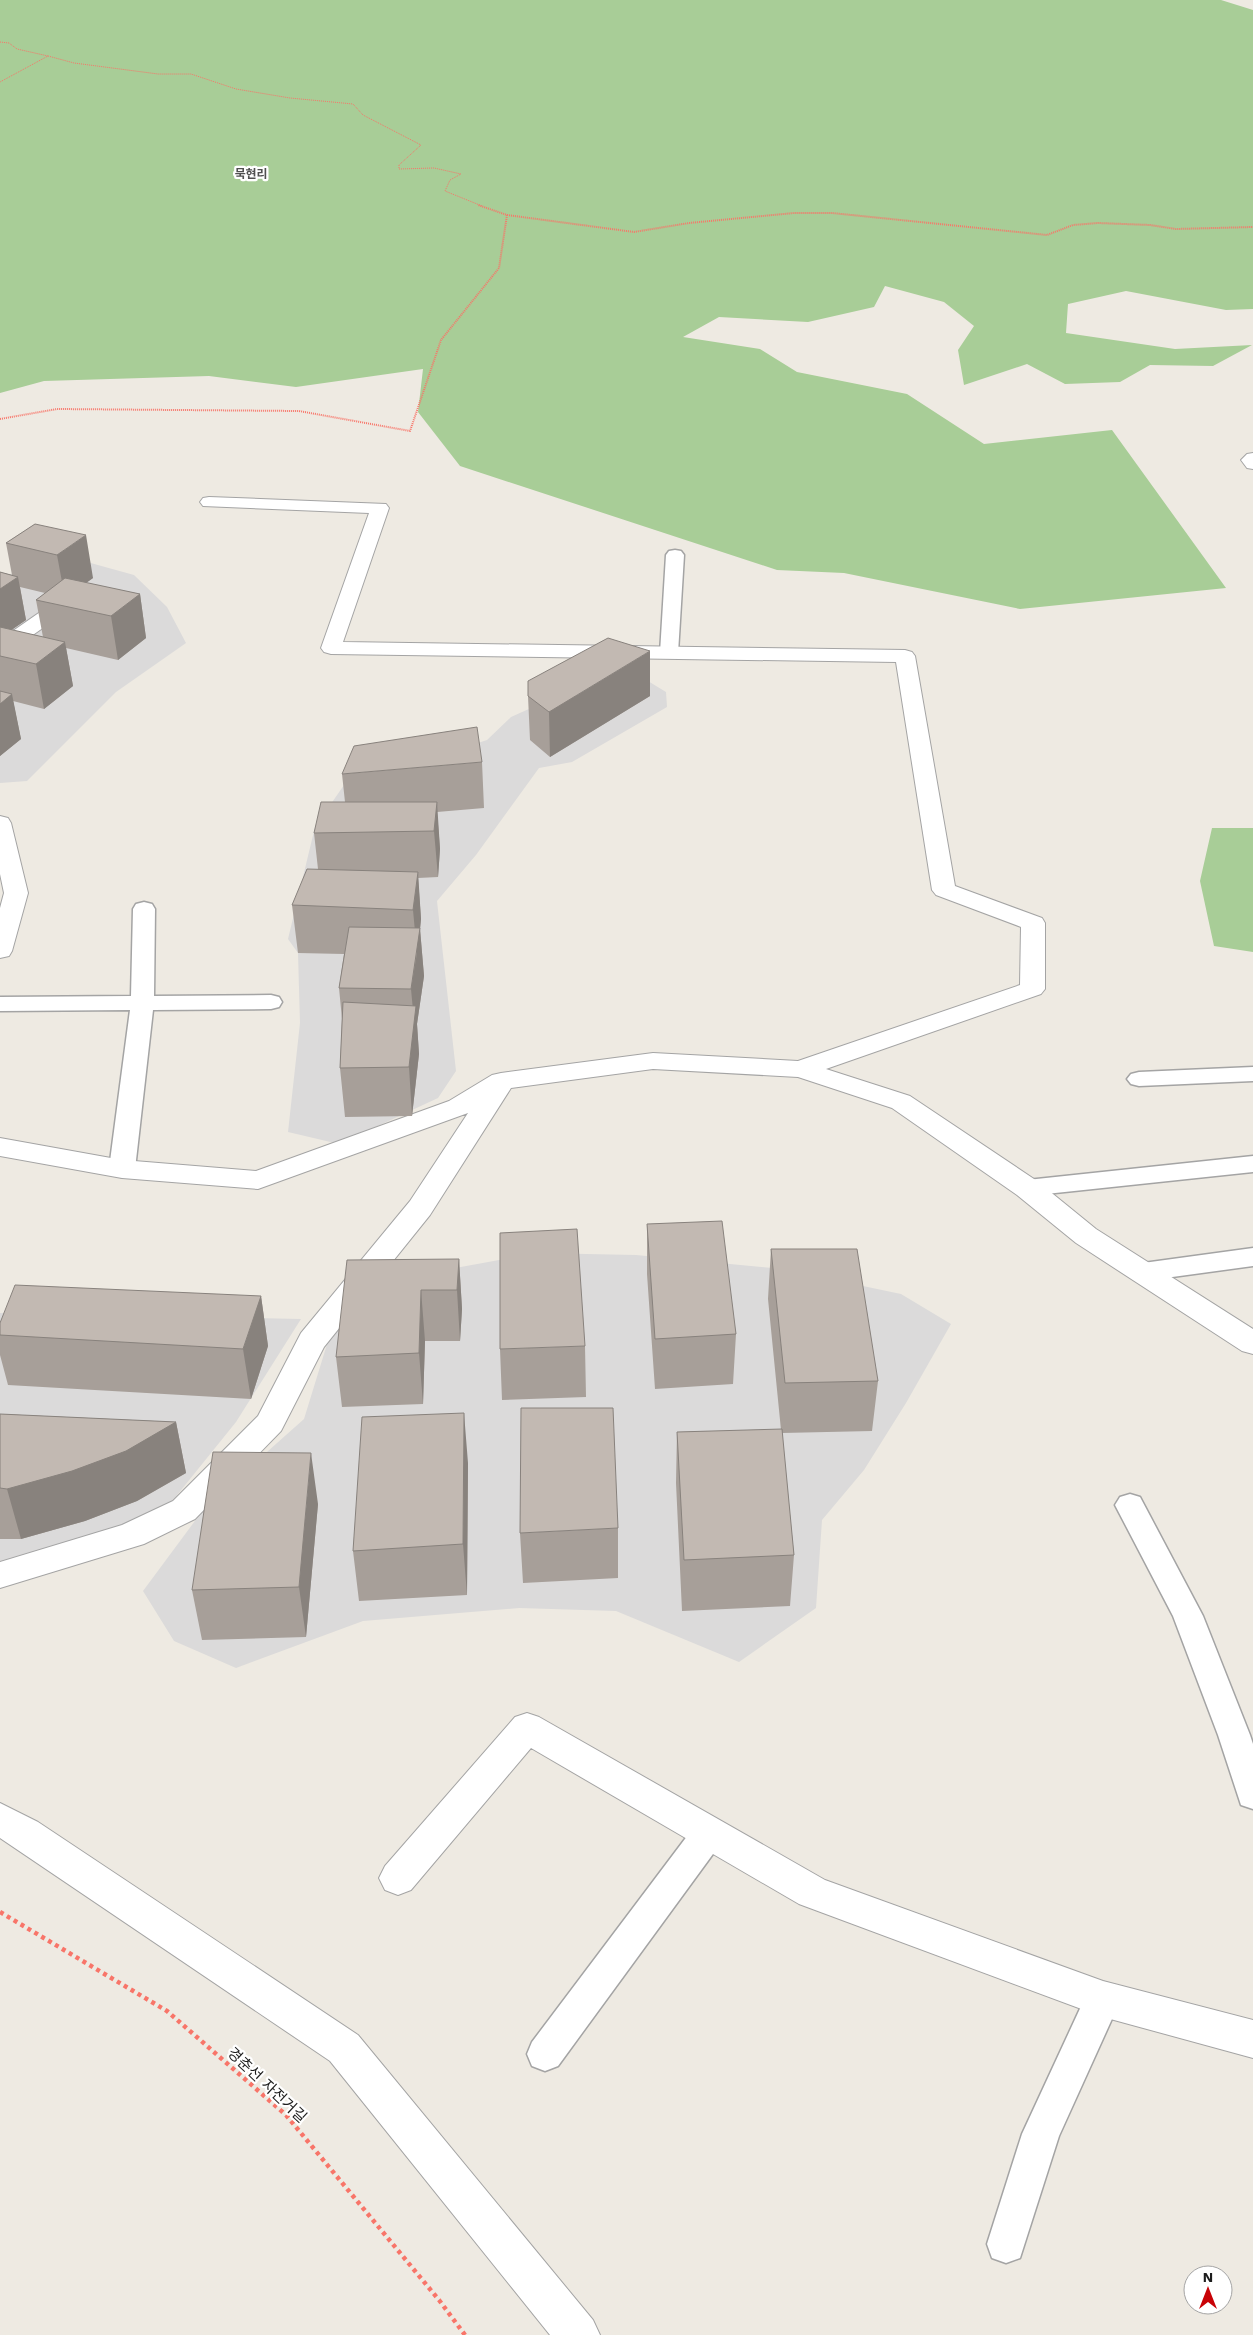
<svg xmlns="http://www.w3.org/2000/svg" width="1253" height="2335" viewBox="0 0 1253 2335" font-family="'Work Sans','Noto Sans KR',sans-serif">
<style>
.residential{fill:#dbdada}
.forest{fill:#a8cd97}
.lines{fill:none;stroke-linecap:round;stroke-linejoin:round}
.service-casing{stroke:#a4a4a4;stroke-width:3}
.minor-casing{stroke:#a4a4a4;stroke-width:2}
.path-far2{stroke:#f87569;stroke-width:1;stroke-dasharray:1 1;stroke-linecap:butt}
.path-far1{stroke:#f87569;stroke-width:2;stroke-dasharray:1 1;stroke-linecap:butt}
.path{stroke:#f87569;stroke-width:4.5;stroke-dasharray:4 4;stroke-linecap:butt}
.service{fill:#fff;fill-rule:evenodd}
.minor{fill:#fff;fill-rule:evenodd}
.wall{fill:#a79f99;fill-rule:evenodd}
.shaded-wall{fill:#88827d}
.building{fill:#c2b9b2;stroke:#88827d}
.labels{text-anchor:middle;dominant-baseline:central;stroke-width:4.5;stroke-linejoin:round;paint-order:stroke}
.far-quarter-label{font-size:12px;font-weight:bold;fill:#505050;stroke:#fff}
.near-street-label{font-size:15px;fill:#1d1d1d;stroke:#fff}
</style>
<rect width="100%" height="100%" fill="#eeeae2"/>
<path class="residential" d="M69 557 134 575 167 607 186 643 116 692 27 781 0 783V582L23 566Z
M600 677 643 678 666 692 667 707 572 762 539 768 476 855 437 901 456 1071 438 1098 339 1144 288 1132 300 1023 298 953 288 939 315 827 344 785 381 775 487 740 511 717Z
M537 1253 636 1255 782 1269 901 1294 951 1324 906 1403 864 1470 822 1520 816 1608 739 1662 616 1611 519 1608 363 1621 236 1668 174 1641 143 1591 206 1506 304 1419 336 1315 439 1271Z
M0 1313 301 1319 236 1422 165 1510 46 1557 0 1562Z"/>
<path class="forest" d="M0 0H1221L1253 10V309L1226 310 1126 291 1068 304 1066 333 1175 349 1252 345 1213 366 1150 365 1120 382 1065 384 1027 364 964 385 958 350 974 326 944 302 885 286 874 307 808 322 719 317 683 337 760 349 797 372 907 394 984 444 1112 430 1226 588 1020 609 844 573 777 570 460 466 418 412 423 369 296 387 209 376 44 381 0 393Z
M1212 828H1253V952L1214 946 1200 881Z"/>
<g class="lines">
<g class="service-casing">
<path id="service" d="M675 550 681 551 684 555 678 653 676 657H662L660 653 666 555 669 551Z
M144 902 152 904 155 909 154 996 271 995 279 997 282 1002 279 1007 271 1009 153 1010 135 1169 131 1175 122 1177 113 1175 109 1169 130 1010 0 1011V997L131 996 133 909 136 904Z
M1253 1067V1081L1139 1086 1131 1084 1127 1079 1131 1074 1139 1072Z
M1253 1156V1172L1027 1196 1018 1194 1014 1188 1018 1182 1027 1180Z
M1253 1248V1266L1143 1281 1134 1278 1130 1272 1134 1266 1143 1263Z
M1130 1494 1140 1497 1203 1616 1250 1735 1253 1744V1809L1241 1805 1218 1735 1173 1616 1115 1505 1120 1497Z
M709 1818 721 1823 726 1833 721 1843 558 2066 545 2071 532 2066 527 2054 532 2042 697 1823Z
M1103 1982 1116 1987 1121 1999 1059 2136 1020 2258 1006 2263 992 2258 987 2244 1022 2134 1090 1987Z"/>
</g>
<g class="minor-casing">
<path id="minor" d="M1253 453V469L1247 468 1241 460 1247 454Z
M209 497 386 504 389 508 343 642 905 650 912 652 915 656 955 886 1042 918 1045 923V989L1041 994 826 1069 910 1096 1037 1181 1096 1229 1253 1329V1354L1242 1351 1076 1243 1017 1195 892 1108 798 1077 653 1069 511 1088 430 1215 324 1347 281 1431 195 1519 144 1544 0 1588V1562L122 1525 173 1501 258 1416 301 1333 410 1201 468 1113 258 1189 122 1178 0 1156V1138L122 1160 256 1171 449 1101 492 1075 501 1073 653 1053 798 1061 1020 985 1021 927 936 895 932 890 896 662 331 654 324 652 321 648 369 513 203 506 200 502 203 498Z
M63 599 70 601 73 605 70 609 7 653 0 655V640L56 601Z
M0 816 8 818 11 823 28 893 12 951 9 956 0 958V908L4 893 0 874Z
M527 1713 539 1717 825 1880 1103 1981 1253 2020V2058L1103 2017 799 1904 531 1748 411 1890 398 1895 385 1890 379 1878 385 1866 515 1717Z
M0 1803 38 1822 358 2035 593 2320 600 2335H550L330 2061 0 1838Z"/>
</g>
<path class="path-far2" d="M0 42 9 43 17 49 48 56 0 82
M48 56 74 63 158 74H191L236 89 290 98 353 104 363 115 421 145 399 165V169L434 168 461 174 450 180 445 191 482 206"/>
<path class="path-far1" d="M507 215 634 232 689 223 794 213H832L1047 235 1073 225 1098 223 1150 225 1176 229 1253 227
M0 419 57 409 299 411 410 431 441 340 499 268 507 215 478 205"/>
<path class="path" d="M0 1912 167 2011 286 2115 439 2300 465 2335"/>
<use href="#service" class="service"/>
<use href="#minor" class="minor"/>
</g>
<path class="wall" d="M35 524 93 578 86 583 140 594 146 638 118 660 66 648 73 686 44 709 13 701 21 739 0 756V572L12 575 6 543ZM20 587 45 593 36 600 43 637 11 630 26 620Z
M528 696H650L550 757 530 740Z
M482 762 484 808 437 812 440 849 438 877 418 878 421 919 420 929 424 976 417 1024 419 1054 412 1116 345 1117 340 1068 342 1019 339 988 344 954 298 953 292 905 318 869 314 833 345 802 342 774Z
M647 1224 736 1334 733 1384 655 1389 647 1274Z
M771 1249 878 1381 872 1431 782 1433 794 1555 790 1606 682 1611 676 1483 677 1432 781 1430 768 1299Z
M459 1259 462 1309 460 1341H425L423 1404 342 1407 336 1357Z
M261 1296 268 1346 251 1399 8 1385 0 1355V1323Z
M585 1346 586 1397 502 1400 500 1349Z
M0 1414 176 1422 186 1473 137 1501 85 1521 21 1539H0Z
M468 1463 467 1595 359 1601 353 1551Z
M318 1504 306 1637 202 1640 192 1590Z
M618 1528V1578L523 1583 520 1533Z"/>
<path class="shaded-wall" d="M86 535 93 578 65 598 57 555Z
M18 577 26 620 0 638V589Z
M140 594 146 638 118 660 111 616Z
M65 642 73 686 44 709 36 664Z
M650 651V696L550 757 549 712Z
M12 694 21 739 0 756V704Z
M437 802 440 849 438 877 434 831Z
M418 872 421 919 420 929 424 976 417 1024 419 1054 412 1116 409 1067 414 1021 411 989 417 953 413 910Z
M459 1259 462 1309 460 1341 457 1290Z
M421 1290 425 1341 423 1404 419 1353Z
M261 1296 268 1346 251 1399 243 1349Z
M464 1413 468 1463 467 1595 463 1544Z
M176 1422 186 1473 137 1501 85 1521 21 1539 7 1489Z
M311 1453 318 1504 306 1637 299 1587Z"/>
<path class="building" d="M35 524 86 535 57 555 6 543Z
M0 572 18 577 0 589Z
M65 578 140 594 111 616 36 600Z
M0 627 65 642 36 664 0 656Z
M608 638 650 651 549 712 528 696V681Z
M0 691 12 694 0 704Z
M477 727 482 762 342 774 354 746Z
M321 802H437L434 831 314 833Z
M307 869 418 872 413 910 292 905Z
M349 927 420 928 411 989 339 988Z
M343 1002 416 1006 409 1067 340 1068Z
M722 1221 736 1334 655 1339 647 1224Z
M577 1229 585 1346 500 1349V1233Z
M771 1249H857L878 1381 785 1383Z
M459 1259 457 1290H421L419 1353 336 1357 347 1260Z
M15 1285 261 1296 243 1349 0 1335V1323Z
M521 1408H613L618 1528 520 1533Z
M464 1413 463 1544 353 1551 362 1417Z
M0 1414 176 1422 126 1451 72 1471 7 1489 0 1488Z
M782 1429 794 1555 684 1560 677 1432Z
M213 1452 311 1453 299 1587 192 1590Z"/>
<g class="labels">
<g class="far-quarter-label">
<text x="251" y="174">묵현리</text>
</g>
<g class="near-street-label">
<text transform="translate(267 2085) rotate(43)">경춘선 자전거길</text>
</g>
</g>
<g transform="translate(1208 2290)"><circle r="24" fill="#ffffff" stroke="#a5a5a5"/>
<path d="M0-4L9 19L0 12L-9 19Z" fill="#c80206"/>
<text y="-8" font-size="14" font-weight="bold" text-anchor="middle" fill="#1d1d1d">N</text>
</g>
</svg>
